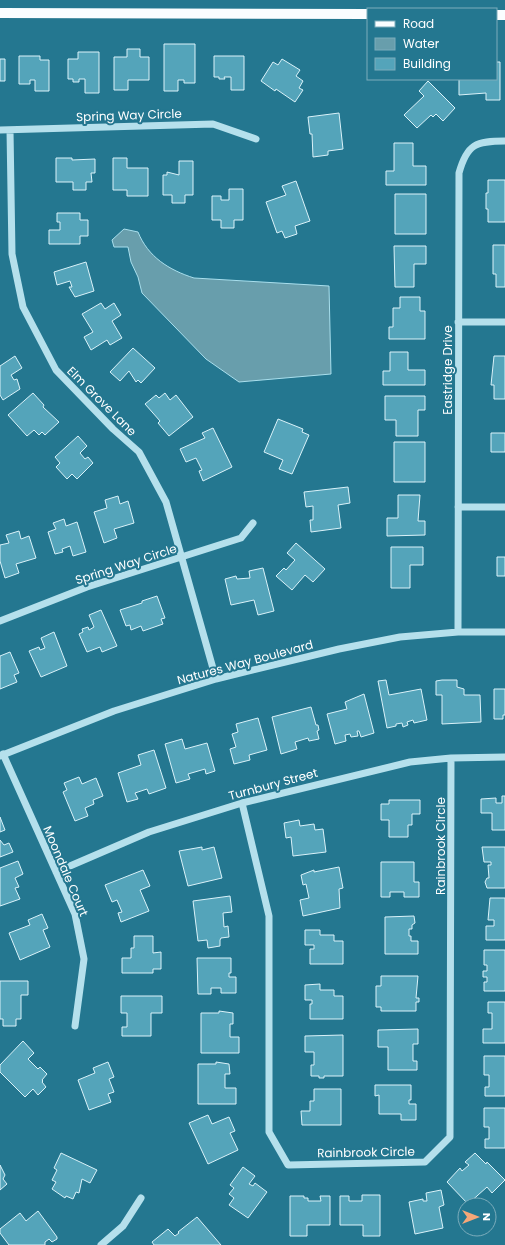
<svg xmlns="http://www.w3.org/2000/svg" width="505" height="1245" viewBox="0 0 505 1245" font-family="Poppins,sans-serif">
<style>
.water{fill:#689eac;stroke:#a9dfed}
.building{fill:#54a4ba;stroke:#daf2f9}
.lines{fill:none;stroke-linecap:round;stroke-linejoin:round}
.minor{stroke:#b5e0ec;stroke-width:7}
.major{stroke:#fafdff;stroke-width:10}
.labels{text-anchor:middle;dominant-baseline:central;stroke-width:4;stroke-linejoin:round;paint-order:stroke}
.street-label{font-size:12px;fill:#fff;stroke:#247790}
</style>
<rect width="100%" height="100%" fill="#247790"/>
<path class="water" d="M124 229 138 232C148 257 169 270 194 278L329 286 331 374 239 382 206 359 142 293 138 277 131 262 128 247H114L112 240Z"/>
<path class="building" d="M164 44H195V83H184V80H178V91H164Z
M127 49H140V57H149V80H128V90H114V57H127Z
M78 52H99V93H85V79H79V82H73V79H68V59H78Z
M19 56H40V60H49V91H35V80H30V84H19Z
M214 56H244V90H231V77H224L225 79H219V77H214Z
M0 59H5V81H0Z
M282 59 300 70 296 76 303 81 299 88 303 90 295 102 276 89 275 91 261 81 273 62 278 65Z
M496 62H500V100H486V93L459 95V79H496Z
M428 81 455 108 443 121 436 114 433 117 431 115 417 128 404 115 424 96 419 91Z
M339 113 343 149 328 151V155L313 157 312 134H310L308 117Z
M394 143H413V166H426V185H386V171H394Z
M56 158H72V160L95 159V173H91L92 182H86V190H73V182H56Z
M113 158H127V168H148V196H127V190H113Z
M179 161H193V195H185V203H172V195H163V175H167V172L179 175Z
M488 180H505V222H488V209H486V193H488Z
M296 181 310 221 295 226 297 234 285 238 282 231 277 233 266 202 286 195 282 186Z
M229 189H243V220H234V228H221V220H212V196H221V200H229Z
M395 194H426V234H395Z
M57 213H80V220H88V236H80V244H49V230H60V222H57Z
M493 245H505V287H496V274H493Z
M394 246H426V264H414V287H395Z
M86 262 94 291 75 297 69 287H72L70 281 57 285 54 272Z
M400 297H420V311H425V339H389V327H393V308H400Z
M101 303 105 309 114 303 121 315 112 321 122 338 110 345 107 340 91 350 84 337 93 332 82 314Z
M133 348 155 368 141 383 138 380 136 382 129 371 120 381 110 372Z
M390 352H408V370H425V385H383V371H390Z
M15 356 22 368 11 375 14 380 17 379 20 389 3 400 0 395V366Z
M494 356H505V399H494V385H491Z
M33 393 44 405 43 407 59 422 45 435 42 432 39 435 34 430 27 436 8 415Z
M165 393 170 400 176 395 193 417 169 436 158 423 160 421 145 404 156 395 159 398Z
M385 396H425V410H418V436H396V420H385Z
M278 419 303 429 302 432 309 435 292 474 279 469 283 460 264 452Z
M213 428 232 467 203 481 199 471 202 470 196 458 186 462 180 449 205 438 202 433Z
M491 433H505V452H491Z
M78 436 87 446 80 453 85 459 88 457 93 463 77 479 72 474 67 479 56 467 60 463 55 457Z
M394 442H425V482H394Z
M348 487 350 503 338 505 341 528 311 532 310 520H313V506L306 507 304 492Z
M398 495H420L418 521H425V535L387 536V518H398Z
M118 496 120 504 128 501 134 523 114 529 117 538 104 543 94 512 107 508 105 500Z
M64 519 66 526 77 522 86 552 73 556 70 546 62 549 63 552 55 554 48 532 56 529 53 523Z
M19 531 21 539 29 536 36 558 16 564 19 573 5 578 0 561V545L9 543 6 535Z
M296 543 325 569 313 582 305 575 292 590 276 576 284 568 286 570 295 560 287 553Z
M391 547H423V565H410V588H391Z
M497 557H505V576H497Z
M263 568 274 611 258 615 254 600 231 605 225 579 236 576 237 579 250 578 249 571Z
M157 596 165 618 161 619 163 624 143 631 141 626 131 630 130 625 126 626 120 610 142 603V601Z
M101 610 117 646 102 652 100 647 87 652 79 634 83 632 82 629 88 627 89 630 94 627 89 615Z
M54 632 67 666 41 677 29 651 39 647 40 650 45 648 41 638Z
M10 652 19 673 14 675 17 682 0 689V656Z
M386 680 389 695 421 689 427 720 414 723 413 720 407 722 408 725 403 727 402 723 396 724V726L387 728 378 681Z
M442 680H457V687L464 689V695H480L481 722 442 724V695H436V681Z
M494 689H505V715H503V719H494Z
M364 694 374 733 361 737 359 731H357L358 736 351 737 350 734 345 735 346 741 335 744 327 714 347 709 345 702Z
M311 707 316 725H318L319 730 317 731 319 739 309 741 308 738 295 742 297 749 281 754 272 717Z
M258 718 267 750 249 755 250 760 234 764 230 749 236 747 232 734 238 732 236 724Z
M182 739 185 749 207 743 215 771 206 774 205 769 188 774 190 779 176 783 165 744Z
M154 750 166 788 149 794 147 789 135 793 138 799 127 802 118 773 141 765 138 755Z
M79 777 82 784 96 778 103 796 93 800 94 804 85 808 88 816 75 821 63 792 67 790 64 783Z
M502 796H505V830H492V813H481V799L496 798V803H502Z
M389 800H420V814H412V825H408V837H389V820H381V804H389Z
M0 817 5 830 0 832Z
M299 820 300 826 314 824 315 830 323 829 326 852 293 856 291 837 286 838 284 823Z
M0 840 4 845 9 843 13 852 0 857Z
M202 847V850L214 847 222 878 188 886 179 851Z
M482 847H505V888H487L485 882 487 878H489L488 865H491V862H484Z
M18 861 23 874 15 878 19 887 15 888 20 899 0 906V868Z
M381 862H414V882H419V897H404V892H390V897H381Z
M339 867 343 888 339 889 340 908 303 916 300 900 309 898 306 884 303 885 301 875 314 870V872Z
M143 870 150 886 140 890 149 911 121 922 118 913 122 912 117 900 112 902 105 885Z
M230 896 232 912 223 913 224 927 228 926 229 937 221 938 220 940V946L208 948 207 940 198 941 193 901Z
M490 898H505V940H486V926H494V920H488Z
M42 914 48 928 43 930 50 947 20 960 9 933 30 925 28 920Z
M414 916 415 923 412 925V929H409V936H411V941H418V954H385V917Z
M305 930H320V935H334V941H343V964H310V949H314V945H305Z
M134 936H153V953L161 952V969H153V973H122V958H131V948H134Z
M484 950H505V991H484V982H487V977H483V971H487V965H484Z
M197 958H231V973H229V977H236V993H221V988H211V994H198Z
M381 976H418L416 998H419V1002H416V1011H381V1007H376V986H381Z
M0 981H28V995H21V1019H16V1026H3V1019H0Z
M320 984V990H334V996H343V1019H310V1004H312V1000H305V985Z
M121 996H162V1013H151V1036H122V1027H127V1013H121Z
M488 1002H505V1043H483V1029H492V1013H488Z
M219 1011 233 1013V1024H230V1037H239V1053H201V1013H219Z
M418 1029V1044H413V1061H417V1070H388V1047H378V1030Z
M343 1035V1076H324V1078H319V1076H311V1065H314V1052H305V1036Z
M23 1041 34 1053 28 1059 38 1069 40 1067 47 1074 42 1080 43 1081 42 1082 46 1087 38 1095 33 1089 25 1097 0 1072V1065Z
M484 1056H505V1096H485V1087H489V1075H484Z
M108 1062 114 1077 109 1079 114 1092 108 1094 111 1102 89 1110 78 1080 95 1073 93 1068Z
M216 1062 229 1064 230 1074H225V1088H236V1104H198V1064H216Z
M375 1085H411V1100H409V1104H416V1120H401V1114H379V1095L375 1096Z
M314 1089H341V1125H302L301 1111H310V1101H314Z
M484 1108H505V1148H485V1139H489V1127H484Z
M208 1115 212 1124 229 1117 235 1131 230 1133 238 1150 208 1164 189 1123Z
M61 1153 97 1170 90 1183 82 1179 79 1193 76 1192 73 1199 66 1196 65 1198 52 1189 56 1182 52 1180 57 1170 54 1168Z
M475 1153 486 1164 487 1162 505 1180 492 1193 487 1187 468 1204 447 1182 460 1168 462 1171 469 1165 465 1162Z
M0 1165 5 1175 3 1179 7 1184 0 1190Z
M243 1167 255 1176 249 1184 253 1186 255 1183 267 1192 248 1218 229 1205 234 1198 229 1194 234 1188 230 1185Z
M441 1190 444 1205 439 1207 443 1228 415 1234 409 1202 423 1199V1201H427L426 1193Z
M362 1195H380V1236H363V1225H340V1196H349V1201H362Z
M290 1196H304V1198H308V1201H321L320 1196H330V1225H307V1236H290Z
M38 1211 57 1237V1239L52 1242 49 1239 45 1242V1245H9L0 1233V1229L20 1213 26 1221Z
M197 1217 221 1245H154L152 1242 168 1229 175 1236 179 1233 178 1232Z"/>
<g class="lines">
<path class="minor" d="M0 130 213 124 256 139
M10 130 12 254 23 307 56 370 113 429 139 452 166 502 216 679
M458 322H505
M458 507H505
M0 621 87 587 241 538 253 523
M458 632 459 173C467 144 476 141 505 141
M3 754 75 914 84 959 75 1026
M0 756 114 711 216 679 339 649 400 637 458 632H505
M242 803 269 916V1132L288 1165 425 1162 450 1137 451 758
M56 872 149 832 242 803 410 762 451 758 505 757
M101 1245 123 1226 141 1198"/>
<path class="major" d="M0 13 368 14
M496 15H505"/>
</g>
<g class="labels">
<g class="street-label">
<text transform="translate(129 115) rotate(-2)">Spring Way Circle</text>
<text transform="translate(447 370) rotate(-90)">Eastridge Drive</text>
<text transform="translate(102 401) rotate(45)">Elm Grove Lane</text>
<text transform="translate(126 564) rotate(-18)">Spring Way Circle</text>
<text transform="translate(245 662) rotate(-15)">Natures Way Boulevard</text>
<text transform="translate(273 784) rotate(-15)">Turnbury Street</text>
<text transform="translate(440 846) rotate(-90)">Rainbrook Circle</text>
<text transform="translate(66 871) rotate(67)">Moondale Court</text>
<text transform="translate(366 1152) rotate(-1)">Rainbrook Circle</text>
</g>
</g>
<rect x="367" y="8" width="130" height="72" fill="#247790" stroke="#7cadbc"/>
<rect x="375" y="21" width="20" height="6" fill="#fafdff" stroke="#7cadbc"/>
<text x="403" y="28" font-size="12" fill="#ffffff">Road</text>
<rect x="375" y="38" width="20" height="12" fill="#689eac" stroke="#7cadbc"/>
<text x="403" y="48" font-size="12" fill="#ffffff">Water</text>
<rect x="375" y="58" width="20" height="12" fill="#54a4ba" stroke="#7cadbc"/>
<text x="403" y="68" font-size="12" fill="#ffffff">Building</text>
<g transform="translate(477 1217) rotate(90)"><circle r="19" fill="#247790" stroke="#7cadbc"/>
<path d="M0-3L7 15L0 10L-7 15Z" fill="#f6a778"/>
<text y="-6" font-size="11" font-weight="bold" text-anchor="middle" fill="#ffffff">N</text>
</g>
</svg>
